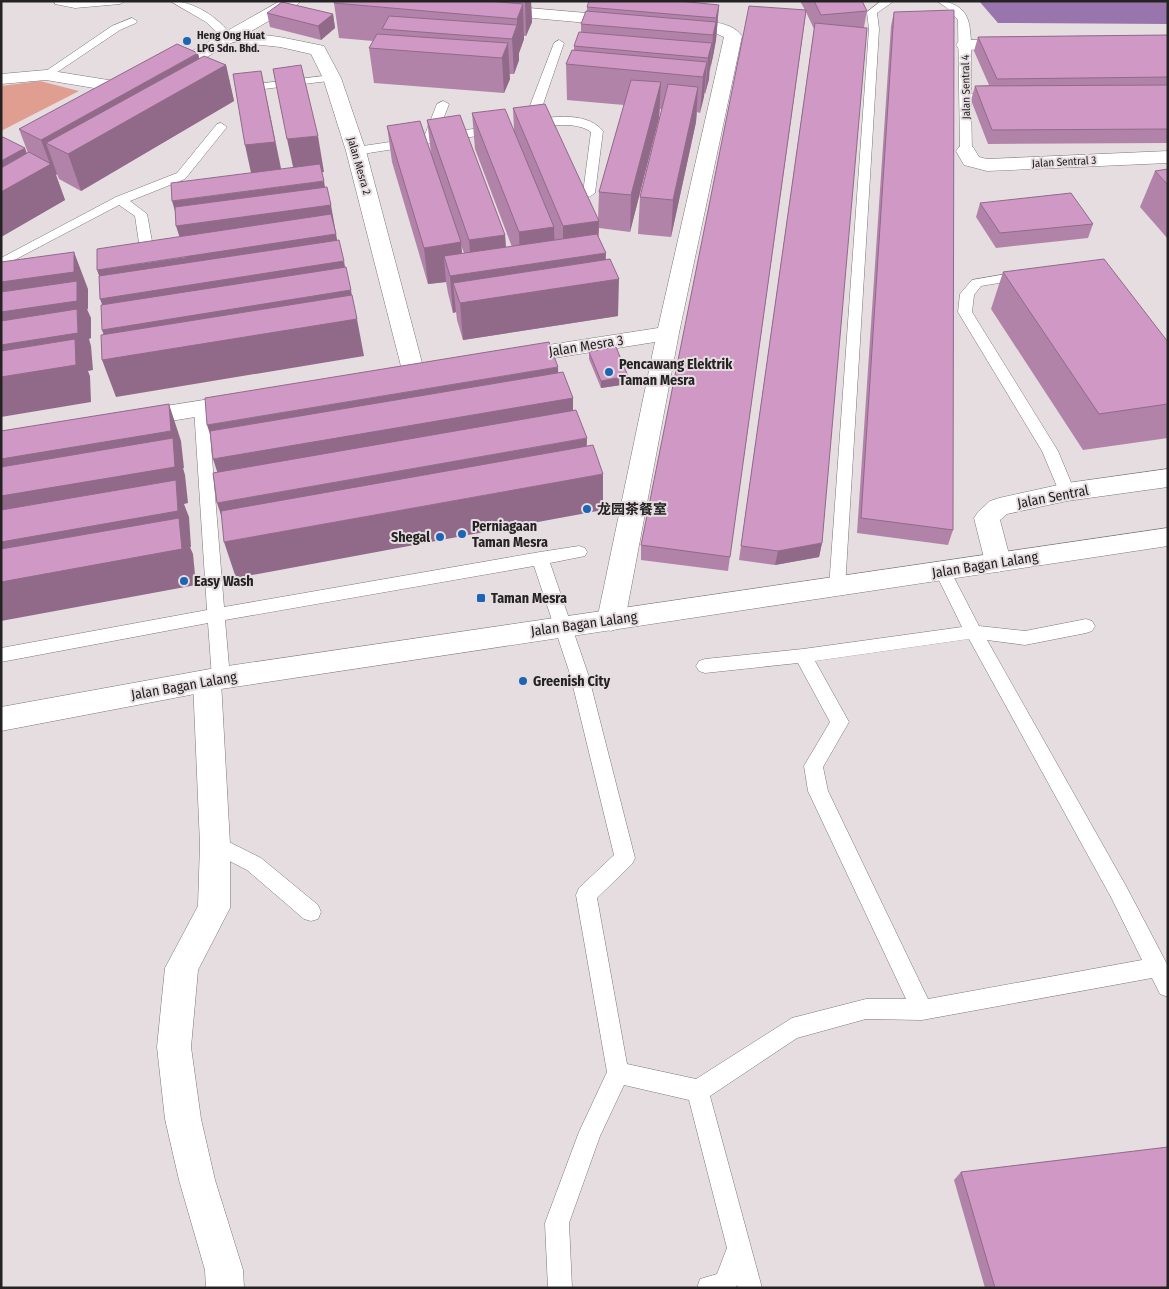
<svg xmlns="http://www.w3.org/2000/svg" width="1169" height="1289" viewBox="0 0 1169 1289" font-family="'Fira Sans Condensed','Noto Sans SC',sans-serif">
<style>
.green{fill:#e09e90}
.water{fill:#9875ac}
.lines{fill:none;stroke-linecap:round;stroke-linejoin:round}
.lane-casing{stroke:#7d7678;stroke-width:1}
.street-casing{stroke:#7d7678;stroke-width:1}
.secondary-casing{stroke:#7d7678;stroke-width:1}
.lane{fill:#fff;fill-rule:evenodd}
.street{fill:#fff;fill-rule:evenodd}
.secondary{fill:#fff;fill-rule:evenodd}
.wall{fill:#b283a9;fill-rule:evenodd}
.shaded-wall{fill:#916a8a}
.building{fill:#cf98c5;stroke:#916a8a}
.poi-dot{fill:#1c64b4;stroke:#e5dde0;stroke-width:2}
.labels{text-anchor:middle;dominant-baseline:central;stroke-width:4;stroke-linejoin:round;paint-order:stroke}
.far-poi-label{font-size:11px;font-weight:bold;fill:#252223;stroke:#e5dde0;text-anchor:start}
.far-street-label{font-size:11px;fill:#252223;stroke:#e5dde0}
.street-label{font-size:14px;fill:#252223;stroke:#e5dde0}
.poi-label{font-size:14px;font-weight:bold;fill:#252223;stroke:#e5dde0;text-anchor:start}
</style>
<rect width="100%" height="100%" fill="#e5dde0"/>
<path class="green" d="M40 81 79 91 1 131V86Z"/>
<path class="water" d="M979 1H1168V24L998 23Z"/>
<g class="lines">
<g class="lane-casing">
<path id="lane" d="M54 1H125L120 4 75 8 55 4Z
M170 1C194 1 218 17 232 36L231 38H223L206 22Z
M881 1H894L877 13 879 29 845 588 843 593 837 594 831 593 829 588 869 29 867 12Z
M937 1C949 1 964 6 968 20 973 35 971 76 971 94H995L1001 97 995 100 971 101 972 151 966 155 960 151 958 20 947 8Z
M132 18 137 21 136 23 120 30 50 77H42L40 75 112 26Z
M559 40 564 43 538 119C559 116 588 113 603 131L595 193 589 197 583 193 591 132C571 117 531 132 523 124L554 43Z
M332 75 336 76 338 78 336 80 248 91 242 88 248 85Z
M443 101 449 104 437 135 496 125 502 129 496 133 356 155 350 151 356 147 424 137 437 104Z
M221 123 227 127 185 179 130 201 147 214 156 263 154 266H144L142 263 135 216 119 205 1 267V258L116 197 177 173 217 124Z
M1023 271 1028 272 1030 275 1028 278 981 286 974 295 972 312 1058 451 1075 492 1073 496 1067 498 1061 496 1042 451 958 312 960 294 972 280Z
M201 403 206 404 208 408 224 607 540 552 579 546 585 548 587 552 585 556 550 563 588 674 635 858 632 864 597 898 627 1064 696 1079 792 1018 866 999H906L808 791 804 766 830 722 798 663 705 673 699 671 696 666 699 661 705 659 803 649 962 627 935 572 937 568 943 566 949 568 979 626 1025 631 1086 619 1092 621 1095 626 1092 631 1086 633 1025 645 987 640 1126 886 1168 966V997L1160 994 1152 978 922 1020 866 1019 797 1038 710 1096 762 1288H738L737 1285 736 1288H697L700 1279 717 1274 727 1248 689 1100 624 1085 600 1136 569 1223 572 1288H548L545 1223 579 1132 607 1072 576 895 579 888 614 855 570 674 534 566 225 620 230 678 227 683 221 685 215 683 212 678 208 623 1 662V648L207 610 194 408 196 404ZM969 639 1112 899 1142 960 928 999 828 791 823 767 849 722 815 661Z
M215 835 261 858 318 905 321 912 318 919 311 921 304 919 247 870 208 850 205 844 208 838Z"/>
</g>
<g class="street-casing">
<path id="street" d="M280 1H300L298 4 248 33 280 37 324 46 341 78 366 151 425 374 422 379 414 381 406 379 403 374 346 151 323 78 311 54 280 47 233 42 142 94 136 95 46 80 1 84V74L46 70 133 84 219 36 221 32 227 31Z
M495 5 621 16 627 17 629 21 627 25 621 26 489 14 487 10 489 6Z
M679 21C698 22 729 18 742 36L679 333 625 620 621 627 611 631 601 627 597 620 655 342 516 364 508 362 505 357 508 352 516 350 658 328 724 37 715 33 673 30 671 26 673 22Z
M1014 39 1020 40 1023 44 1020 48 965 50 959 49 956 45 959 41 965 40Z
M966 145 973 147 979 157 987 159 1168 151V163L987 171 964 165 956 151 959 147Z
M242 394 250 396 254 402 250 408 134 427 126 425 122 419 126 413 134 411Z
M1168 469V487L1067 501 1007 514 1000 520 1011 562 1007 569 998 572 989 569 985 562 974 518 978 512 990 501 999 498 1067 483Z
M207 670 217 673 221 681 230 844V908L198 970 191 1047 201 1119 215 1180 243 1270 244 1288H206L205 1270 179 1180 165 1119 157 1047 165 968 198 906 200 844 193 681 197 673Z"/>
</g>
<g class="secondary-casing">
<path id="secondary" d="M1168 528V546L221 689 1 731V707L221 667Z"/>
</g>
<use href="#lane" class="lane"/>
<use href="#street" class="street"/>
<use href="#secondary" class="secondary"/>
</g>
<path class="wall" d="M335 1H531L532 22 526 36H524V39L519 53V60L514 74H509L510 79 504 93 374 83 369 48 373 41 339 38 334 3Z
M800 1H862L867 11 864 27 822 543 819 557 775 565 739 560 814 29 806 12 728 571 641 560V545L805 10Z
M719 5 716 40 713 57 709 71V79L705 94 704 93 700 113 697 112 696 122 671 237 638 234 640 197 662 109H660L659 118 630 232 599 228 598 236 606 260 618 316 463 340 457 320 456 312 453 313 448 293 446 282 428 284 392 162 387 126 431 153 427 120 505 235 506 247H512L475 149 472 113 514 130 513 108 598 220 599 192 624 105 567 100 566 64 574 50V46L581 32V24L587 11V7ZM461 245 464 253 462 254Z
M894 12 953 530 948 545 857 533 891 26Z
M267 13 333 14 335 28 321 40 270 27Z
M1168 35V143L988 144 971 100 975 86 989 85 974 51 978 37Z
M200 58 226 65 234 101 81 191 59 179 57 174 56 175 65 200 1 237V138L27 153H28L19 129Z
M1168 169V239L1140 207 1155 171Z
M980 203 1093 224 1088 238 996 248 976 217Z
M1003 272 1168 342V438L1083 450 991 309Z
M589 352 628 384 601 388 589 359Z
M961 1172 1168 1288H985L954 1180Z"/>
<path class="shaded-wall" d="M525 1H531L532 22 526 36Z
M523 4 524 39 519 53V60L514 74 512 39 517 26V19Z
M719 5 716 40 710 71 713 35Z
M333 14 335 28 321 40 318 26Z
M508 43 510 79 504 93 502 58Z
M712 43 709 79 705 94 708 58Z
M198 53 204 77 226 65 234 101 81 191 68 154 46 143 57 174 56 175 65 200 1 237V161L25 148 34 173 50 164 41 140Z
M707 62 704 97 700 113 703 77Z
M261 71 283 178 253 182 245 145Z
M661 82 659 118 630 232 631 195Z
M698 87 696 122 671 237 673 200Z
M318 136 324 172 295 176 287 139Z
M324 181 328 205H331L341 262 344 261 349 290H351L356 319H357L364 356 116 397 102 360 112 358 102 330 111 328 100 299 107 298 97 270 186 257 176 226 179 225 172 201Z
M599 221 598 254 606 253 605 281 619 279 618 316 463 340 460 303 453 283 456 312 453 313 450 276 444 256 446 282 428 284 424 248 461 242 464 274 472 273 469 240 505 235 507 267 520 266 519 232 554 227 555 260 563 259V226Z
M74 252 88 289V309H87L91 318V338L89 339 91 346 93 370 88 371 90 376 91 402 1 417V282Z
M558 367 559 400 573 398V435L225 496 213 459H218L207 425Z
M628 376V384L601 388V381Z
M169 404 181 441 184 468H183L185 475 188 503 184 504 189 517 191 547H190L193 554 196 585 1 621V459Z
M587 438 586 474 229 539 217 503Z
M603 474V510L236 578 224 542Z
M822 543 819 557 775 565 778 551Z"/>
<path class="building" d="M335 1H487L523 4 517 19 334 3Z
M589 1H679L719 5 716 18 587 7Z
M814 1H862L867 11 821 15Z
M282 2 333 14 318 26 267 13Z
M749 6 806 10 730 557 641 545Z
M954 10 953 530 861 518 894 12Z
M586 11 716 22 713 35 581 24Z
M389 16 517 25 512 39 382 29Z
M815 23 867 28 822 543 778 551 741 546Z
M579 32 712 43 708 58 574 46Z
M377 34 508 43 502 58 369 48Z
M1168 35V77L997 79 978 37Z
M177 44 198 53 41 140 19 129Z
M572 50 707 62 703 77 566 64Z
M204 56 226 65 68 154 46 143Z
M301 65 318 136 287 139 273 69Z
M261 71 275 142 245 145 233 74Z
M631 80 661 82 631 195 599 192Z
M668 84 698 87 673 200 640 197Z
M1168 85V129L992 130 975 86Z
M545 104 599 221 563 226 513 108Z
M505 109 554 227 519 232 472 113Z
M460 115 505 235 469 240 427 120Z
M420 121 461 242 424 248 387 126Z
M3 137 25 148 1 161V138Z
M29 152 51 164 1 192V168Z
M320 164 324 181 172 201 171 183Z
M1168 169V185L1155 171Z
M327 187 331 205 176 226 175 207Z
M1071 193 1093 224 1000 233 980 203Z
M331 214 336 234 97 270V249Z
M597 234 606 253 450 276 444 256Z
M339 240 344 261 100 299 99 276Z
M74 252V272L1 282V262Z
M610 259 619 279 460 303 453 283Z
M1104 259 1168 342V404L1099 414 1003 272Z
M346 267 351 290 102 330 101 305Z
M77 281V301L1 312V292Z
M352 295 357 319 102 360 101 335Z
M77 309 78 333 1 345V321Z
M75 339 76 365 1 377V351Z
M549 342 558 367 207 425 205 398Z
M616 347 628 376 601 381 589 352Z
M563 372 573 398 213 459 210 431Z
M169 404 171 431 1 459V431Z
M576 410 587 438 217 503 213 473Z
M173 438 175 467 1 496V467Z
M593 445 603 474 224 542 221 511Z
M176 480 178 511 1 542V510Z
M179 518 182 549 1 582V549Z
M1168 1147V1288H995L961 1172Z"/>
<g class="poi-dot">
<circle cx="187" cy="41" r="5"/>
<circle cx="609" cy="372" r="5"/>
<circle cx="587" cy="509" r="5"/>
<circle cx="462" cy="534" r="5"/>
<circle cx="440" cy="537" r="5"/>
<circle cx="184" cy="581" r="5"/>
<rect x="476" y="593" width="10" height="10" rx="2.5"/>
<circle cx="523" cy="681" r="5"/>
</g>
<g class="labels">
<g class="far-poi-label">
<text x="197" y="35">Heng Ong Huat<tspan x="197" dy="13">LPG Sdn. Bhd.</tspan></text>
</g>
<g class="far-street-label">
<text transform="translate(966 87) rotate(-91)">Jalan Sentral 4</text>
<text transform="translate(1064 162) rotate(-3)">Jalan Sentral 3</text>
<text transform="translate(359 166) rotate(74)">Jalan Mesra 2</text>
</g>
<g class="street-label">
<text transform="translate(586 346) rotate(-9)">Jalan Mesra 3</text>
<text transform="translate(1053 497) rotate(-11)">Jalan Sentral</text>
<text transform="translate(985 565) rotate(-9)">Jalan Bagan Lalang</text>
<text transform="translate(584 624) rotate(-8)">Jalan Bagan Lalang</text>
<text transform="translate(184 686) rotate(-10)">Jalan Bagan Lalang</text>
</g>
<g class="poi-label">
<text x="619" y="364">Pencawang Elektrik<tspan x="619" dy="16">Taman Mesra</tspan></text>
<text x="597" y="509">龙园茶餐室</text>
<text x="472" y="526">Perniagaan<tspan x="472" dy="16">Taman Mesra</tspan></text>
<text x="430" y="537" text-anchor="end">Shegal</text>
<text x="194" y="581">Easy Wash</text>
<text x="491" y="598">Taman Mesra</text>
<text x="533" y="681">Greenish City</text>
</g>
</g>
<rect width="1169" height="1289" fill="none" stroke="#252223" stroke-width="5"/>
</svg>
